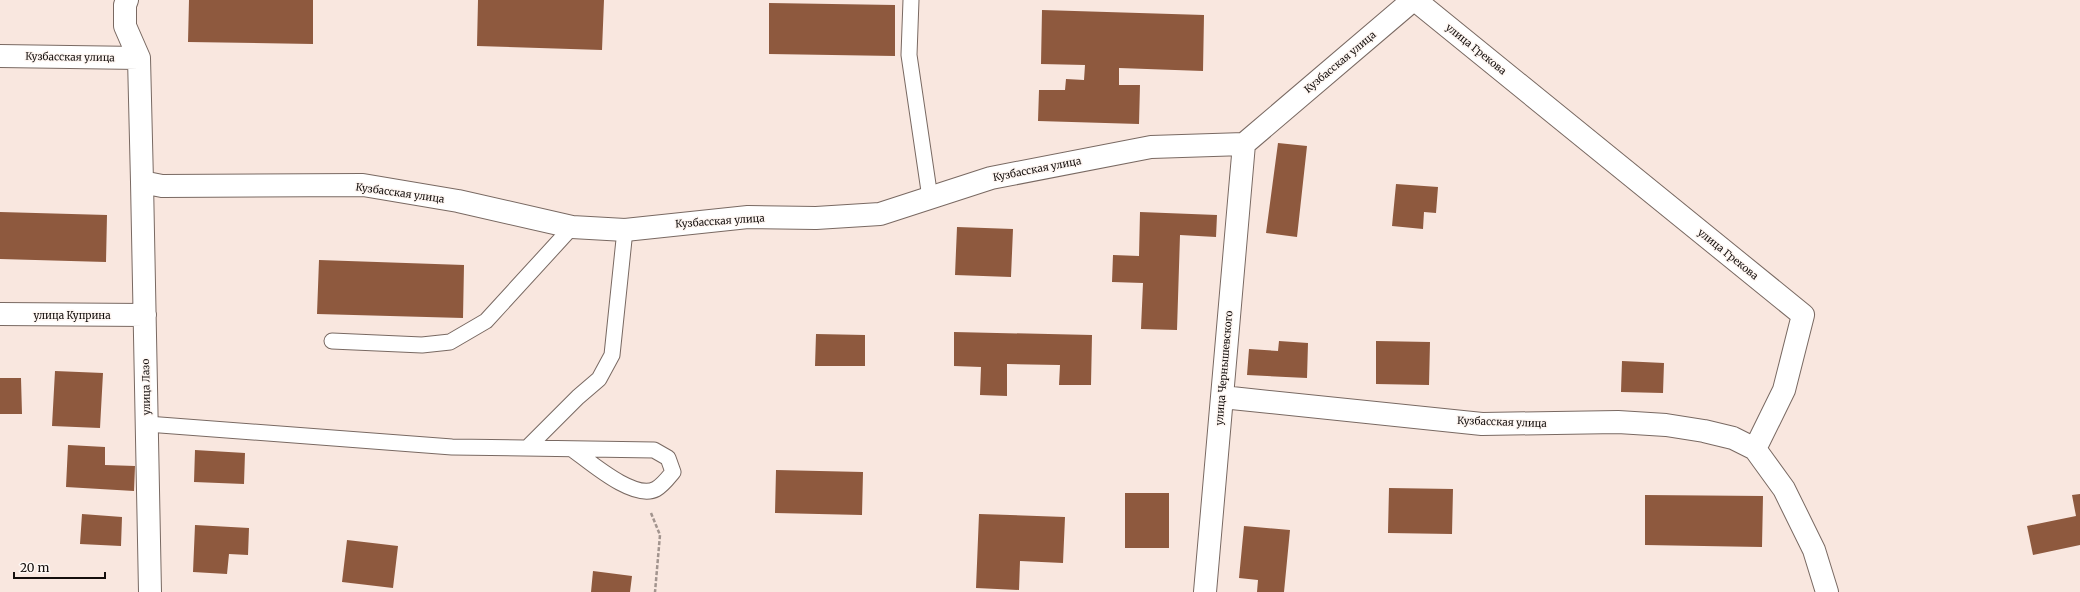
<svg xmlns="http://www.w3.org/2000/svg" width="2080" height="592" viewBox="0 0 2080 592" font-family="Merriweather,serif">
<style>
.building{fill:#8e593e}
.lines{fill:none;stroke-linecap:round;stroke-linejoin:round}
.lane-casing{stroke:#796962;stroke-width:17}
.street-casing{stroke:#796962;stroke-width:24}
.path{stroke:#a2948e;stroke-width:2.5;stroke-dasharray:4 2;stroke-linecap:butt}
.lane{stroke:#fff;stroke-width:15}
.street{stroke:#fff;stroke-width:22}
.labels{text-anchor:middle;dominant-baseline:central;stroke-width:3;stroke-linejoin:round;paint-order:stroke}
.street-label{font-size:10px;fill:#140e0c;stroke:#fef7f3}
</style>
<rect width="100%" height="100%" fill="#f9e7df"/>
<path class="building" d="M189 0H313V44L188 42Z
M478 0H604L602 50 477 46Z
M769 3 895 5V56L769 54Z
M1042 10 1204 15 1203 71 1119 68V85H1140L1139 124 1038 121 1039 90H1065L1066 79 1084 80 1085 65 1041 64Z
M1278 143 1307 146 1297 237 1266 233Z
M1396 184 1438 187 1436 213 1424 212 1423 229 1392 226Z
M0 212 107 215 106 262 0 259Z
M1140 212 1217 215 1216 237 1180 235 1177 330 1141 329 1143 283 1112 282 1113 255 1139 256Z
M957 227 1013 229 1011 277 955 275Z
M319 260 464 265 463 318 317 314Z
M954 332 1092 335 1091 385H1059L1060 365 1007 364V396L980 395 981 367 954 366Z
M816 334 865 335V366H815Z
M1279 341 1308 343 1307 378 1247 375 1249 349 1278 351Z
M1376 341 1430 342 1429 385 1376 384Z
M1622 361 1664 363 1663 393 1621 392Z
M55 371 103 373 100 428 52 426Z
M0 378H21L22 414H0Z
M68 445 105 447V465L135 466 134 491 66 487Z
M195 450 245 453 244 484 194 482Z
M776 470 863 472 862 515 775 513Z
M1389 488 1453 489 1452 534 1388 533Z
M1125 493H1169V548H1125Z
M2080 494V545L2033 555 2027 526 2076 516 2072 495Z
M1645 495 1763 496 1762 547 1645 545Z
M82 514 122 517 121 546 80 544Z
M979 514 1065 517 1063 563 1020 561 1019 590 976 588Z
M195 525 249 528 248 555 229 554 227 574 193 572Z
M1244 526 1290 530 1284 592H1257L1258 580 1239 578Z
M347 540 398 546 393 588 342 582Z
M593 571 632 576 630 592H591Z"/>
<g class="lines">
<g class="lane-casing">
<path id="lane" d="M911 0 909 55 930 198
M332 341 422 345 450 342 486 321 572 227
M147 424 452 447 654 450 668 458 673 472C668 478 663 485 656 489 634 501 589 461 572 449
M527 448 578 397 599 379 612 355 625 230"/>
</g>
<g class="street-casing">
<path id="street" d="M127 0 125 5V26L139 58 142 182 162 186 363 185 458 201 572 227 625 230 748 217 816 218 880 214 991 178 1151 147 1244 144 1413 0
M1415 0 1803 315 1784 390 1755 449
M0 56 139 58
M142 182 150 592
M0 314 145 315
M1222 397 1482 424 1618 422 1666 425 1704 431 1733 438 1755 449 1784 489 1814 550 1827 592
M1205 592 1244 144"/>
</g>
<path class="path" d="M651 513 660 535 655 592"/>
<use href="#lane" class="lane"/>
<use href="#street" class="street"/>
</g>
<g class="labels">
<g class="street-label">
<text transform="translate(1476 49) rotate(39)">улица Грекова</text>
<text transform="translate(70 57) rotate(1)">Кузбасская улица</text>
<text transform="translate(1340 62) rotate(-40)">Кузбасская улица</text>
<text transform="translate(1037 169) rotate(-11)">Кузбасская улица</text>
<text transform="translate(400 193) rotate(8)">Кузбасская улица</text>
<text transform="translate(720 221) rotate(-4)">Кузбасская улица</text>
<text transform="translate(1728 254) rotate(39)">улица Грекова</text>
<text x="72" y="315">улица Куприна</text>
<text transform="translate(1224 368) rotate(-85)">улица Чернышевского</text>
<text transform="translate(146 387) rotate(-91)">улица Лазо</text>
<text transform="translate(1502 422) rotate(2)">Кузбасская улица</text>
</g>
</g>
<path d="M14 572v6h91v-6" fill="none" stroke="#140e0c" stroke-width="2"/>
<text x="20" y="572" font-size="12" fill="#140e0c" stroke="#fef7f3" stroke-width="3" paint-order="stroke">20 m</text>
</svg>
